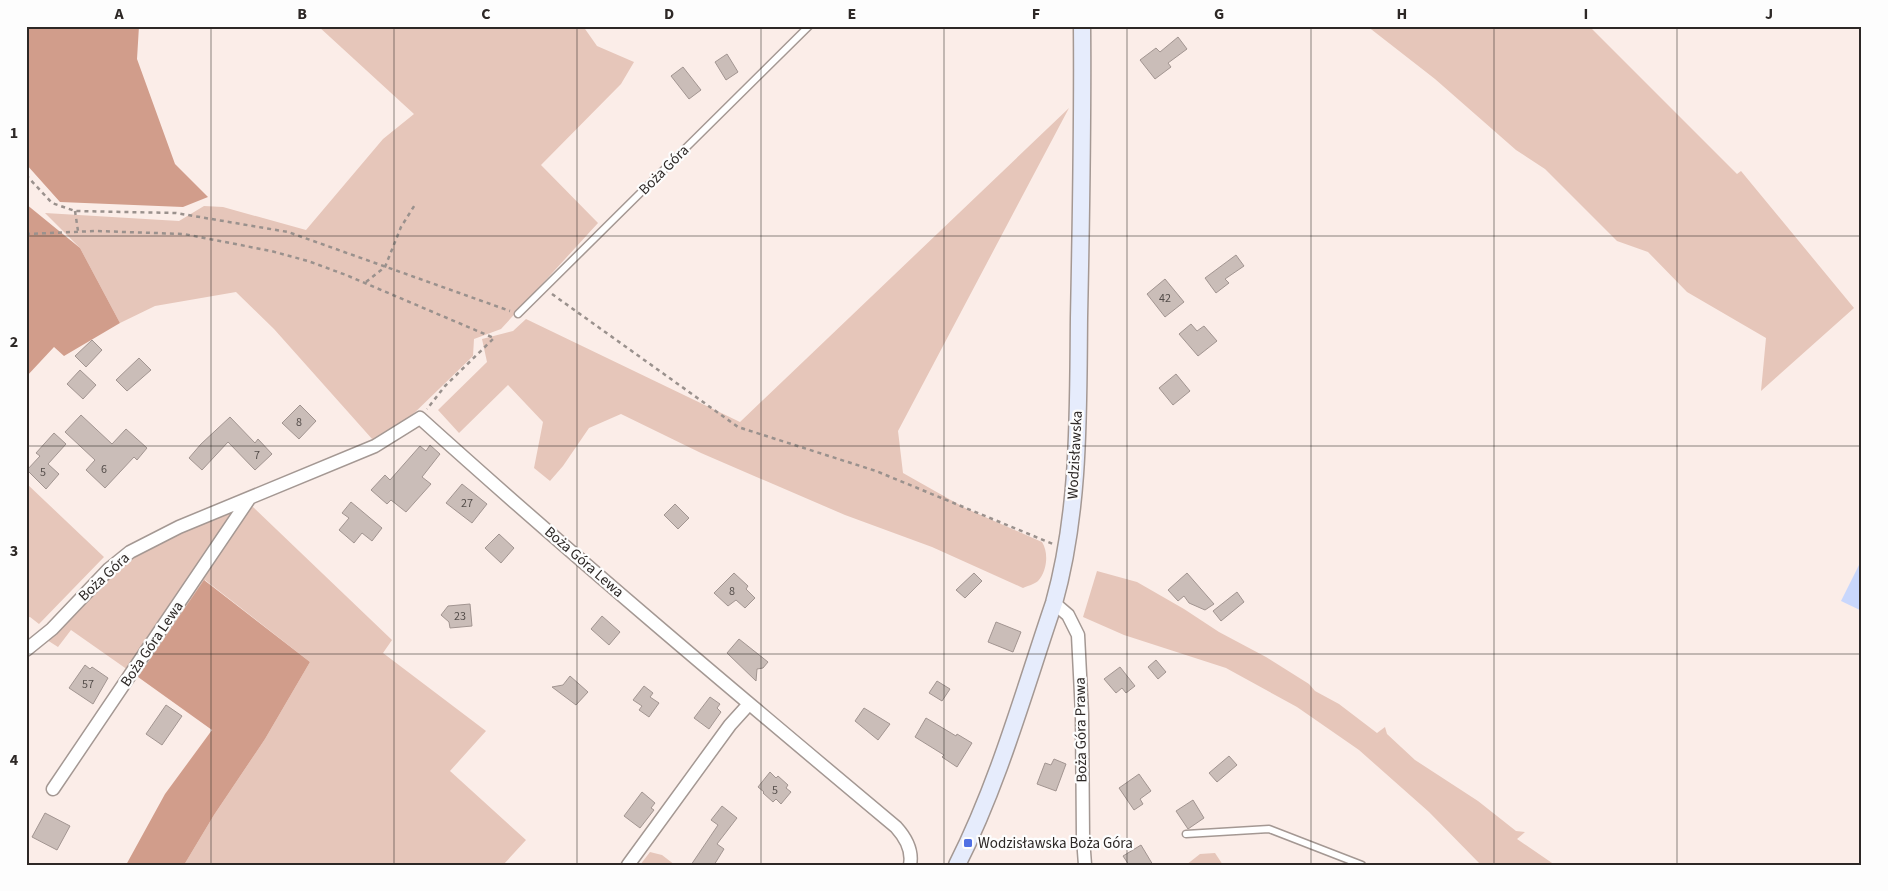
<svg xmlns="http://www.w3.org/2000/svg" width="1888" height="891" viewBox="0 0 1888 891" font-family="'Source Sans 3',sans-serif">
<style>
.green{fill:#e6c6ba}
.forest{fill:#d19d8b}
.water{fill:#c9d7fc}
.building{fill:#cabdb8;stroke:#a29591}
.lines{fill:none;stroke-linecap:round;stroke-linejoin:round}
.lane-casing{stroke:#a49893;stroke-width:9}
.street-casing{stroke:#a49893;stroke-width:15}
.secondary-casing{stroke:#a49893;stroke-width:19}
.path{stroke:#9a918d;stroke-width:2.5;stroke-dasharray:4 4;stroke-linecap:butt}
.lane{stroke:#fff;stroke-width:6}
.street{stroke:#fff;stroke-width:12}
.secondary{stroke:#e6ecfc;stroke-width:16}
.grid{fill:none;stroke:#2d2826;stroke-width:1;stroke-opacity:0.55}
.poi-dot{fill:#5070e4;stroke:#fdfdfd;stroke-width:2}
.labels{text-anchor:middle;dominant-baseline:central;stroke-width:4.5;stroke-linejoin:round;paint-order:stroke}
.number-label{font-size:12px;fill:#544d4a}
.street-label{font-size:15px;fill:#2d2826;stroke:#fdfdfd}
.poi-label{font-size:15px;fill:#2d2826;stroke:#fdfdfd;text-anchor:start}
.neatline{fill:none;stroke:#2d2826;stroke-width:2}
.grid-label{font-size:16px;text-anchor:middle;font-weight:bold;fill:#2d2826}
</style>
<rect width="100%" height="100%" fill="#fbede8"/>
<path class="green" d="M318 26H583L597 46 634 62 621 84 541 165 598 223 501 329 474 339 473 356 406 421 373 440 274 329 236 292 155 306 120 323 80 248 45 213 179 221 204 206 223 207 306 230 383 139 414 114Z
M1367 26H1589L1737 174 1741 171 1854 308 1761 391 1766 338 1687 292 1648 252 1617 241 1545 169 1516 150 1435 79Z
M1069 108 898 431 903 473 965 508 1042 542C1049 553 1047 571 1038 581 1035 584 1027 586 1023 588L932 547 845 515 701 453 621 414 589 428 563 466 550 481 534 468 543 422 508 385 459 433 438 410 487 362 482 339 513 331 526 319 740 422Z
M26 483 104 557 39 624 30 617 26 618Z
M253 507 392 640 383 653 486 731 450 771 526 840 503 865H184L214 815 265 739 310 662 205 580 138 677 71 630 58 647 47 640 126 560 157 541 235 508 239 511Z
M1097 571 1137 582 1184 609 1219 632 1266 657 1309 684 1315 691 1339 704 1377 733 1385 727 1387 734 1415 760 1478 801 1516 831 1525 832 1517 839 1555 865H1481L1429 812 1359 750 1297 707 1226 668 1124 635 1083 617Z
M650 852 662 855 675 865H640Z
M1215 853 1223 865H1186L1200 854Z"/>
<path class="forest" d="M139 26 137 59 175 164 208 197 183 207 60 202 26 164V27Z
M26 204 80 248 120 323 64 356 54 347 26 377Z
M204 580 310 662 265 739 214 815 184 865H126L165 794 212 730 138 677Z"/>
<path class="water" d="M1862 559V611L1841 601Z"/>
<path class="building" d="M1178 37 1187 49 1168 63 1171 67 1155 79 1140 60 1156 48 1160 52Z
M727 54 738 72 726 80 715 62Z
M683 67 701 90 689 99 671 76Z
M1236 255 1244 266 1225 279 1229 283 1216 293 1205 278Z
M1165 279 1184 302 1165 317 1147 294Z
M1191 324 1197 331 1204 326 1217 341 1198 356 1179 334Z
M92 340 102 350 86 367 75 356Z
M139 358 151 370 127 391 116 380Z
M80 370 96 385 83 399 67 384Z
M1176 374 1190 391 1173 405 1159 388Z
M300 405 316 421 299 439 282 423Z
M81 415 112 444 126 429 147 448 137 460 134 457 105 488 86 470 95 460 65 432Z
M230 417 255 443 258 439 272 454 255 470 228 442 202 470 189 458 201 444Z
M54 433 66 444 48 464 59 474 46 489 27 470 40 456 36 453Z
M430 445 440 454 422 477 431 484 406 512 391 500 387 504 371 490 385 475 390 480 420 446 426 451Z
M462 484 487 504 472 523 446 503Z
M351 502 382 528 372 541 362 533 354 543 339 530 349 518 342 513Z
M675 504 689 518 678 529 664 515Z
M499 534 514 548 501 563 485 548Z
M734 573 748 586 746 589 755 598 745 608 736 600 728 606 714 593Z
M974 573 982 581 965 598 956 590Z
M1187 573 1214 604 1205 610 1189 603 1184 596 1178 601 1168 590Z
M1237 592 1244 602 1221 621 1213 611Z
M470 604 472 626 450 628 449 622 441 615 448 606Z
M602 616 620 632 609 645 591 629Z
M996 622 1021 632 1013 652 988 642Z
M739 639 768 662 763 668 757 669 756 681 727 653Z
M1156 660 1166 672 1158 679 1148 667Z
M85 665 90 669 92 667 108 678 93 704 69 688Z
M1120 667 1135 686 1126 693 1122 688 1116 693 1104 679Z
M570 676 588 692 576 705 552 687 563 685Z
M937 681 950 689 942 701 929 693Z
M644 686 653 693 650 697 659 703 649 717 639 710 642 706 633 700Z
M710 697 720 704 717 708 721 712 709 729 694 718Z
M166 705 182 716 162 745 146 734Z
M864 708 890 724 878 740 855 721Z
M926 718 956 736 957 734 972 743 957 767 942 757 944 755 915 737Z
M1229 756 1237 765 1217 782 1209 773Z
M1054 759 1066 764 1056 791 1037 784 1045 763 1051 765Z
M770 772 776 778 778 776 788 785 786 788 791 792 781 804 776 799 773 802 763 793 764 792 758 787Z
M1139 774 1151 791 1140 799 1143 804 1134 810 1119 788Z
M642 792 655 803 651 808 654 810 640 828 624 816Z
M1193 800 1204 818 1188 829 1176 811Z
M722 806 737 818 717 844 724 849 714 865H691L718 825 711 820Z
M45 813 70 826 57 850 32 837Z
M1141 845 1153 865H1129L1123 856Z"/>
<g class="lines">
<g class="lane-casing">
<path id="lane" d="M518 314 809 26
M1186 834 1269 829 1362 865"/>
</g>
<g class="street-casing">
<path id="street" d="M1054 603 1068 615 1078 635 1082 714 1083 838 1085 865
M26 650 52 629 109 569 130 552 179 527 375 446 420 418C575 558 736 693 896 827 906 838 913 850 910 865
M53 789 249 499
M628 865 730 725 749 704"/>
</g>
<g class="secondary-casing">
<path id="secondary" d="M957 865C999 782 1024 691 1054 603 1080 510 1078 413 1079 318 1081 221 1083 123 1082 26"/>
</g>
<path class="path" d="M26 175 52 203 75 211 176 213 288 232 510 311
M75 211 78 231
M26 234 96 231 184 234 271 251 308 261 346 275 494 338 445 386 427 409
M366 282 385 267 401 227 416 203
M552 294 738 427 876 471 1053 544"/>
<use href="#lane" class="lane"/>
<use href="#street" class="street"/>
<use href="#secondary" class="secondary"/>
</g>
<path class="grid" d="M211 26V865M394 26V865M577 26V865M761 26V865M944 26V865M1127 26V865M1311 26V865M1494 26V865M1677 26V865M26 236H1862M26 446H1862M26 654H1862"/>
<rect class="poi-dot" x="963" y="838" width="10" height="10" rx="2.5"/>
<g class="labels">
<g class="number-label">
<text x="1165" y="298">42</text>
<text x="299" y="422">8</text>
<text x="257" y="455">7</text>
<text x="104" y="469">6</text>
<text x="43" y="472">5</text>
<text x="467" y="503">27</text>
<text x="732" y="591">8</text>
<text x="460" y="616">23</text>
<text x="88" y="684">57</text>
<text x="775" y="790">5</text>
</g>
<g class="street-label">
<text transform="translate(664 170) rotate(-45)">Boża Góra</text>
<text transform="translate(1075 455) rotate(-87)">Wodzisławska</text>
<text transform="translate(584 562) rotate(41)">Boża Góra Lewa</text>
<text transform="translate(104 577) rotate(-43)">Boża Góra</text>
<text transform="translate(152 644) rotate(-56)">Boża Góra Lewa</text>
<text transform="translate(1081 730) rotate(-91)">Boża Góra Prawa</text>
</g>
<g class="poi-label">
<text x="978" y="843">Wodzisławska Boża Góra</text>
</g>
</g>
<rect width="1888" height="891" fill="none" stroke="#fdfdfd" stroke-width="55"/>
<rect x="28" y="28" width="1832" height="836" class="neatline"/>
<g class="grid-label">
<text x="119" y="19">A</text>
<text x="302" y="19">B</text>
<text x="486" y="19">C</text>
<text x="669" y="19">D</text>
<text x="852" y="19">E</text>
<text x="1036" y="19">F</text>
<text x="1219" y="19">G</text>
<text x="1402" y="19">H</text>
<text x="1586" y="19">I</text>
<text x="1769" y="19">J</text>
<text x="14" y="138">1</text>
<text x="14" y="347">2</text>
<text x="14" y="556">3</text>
<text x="14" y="765">4</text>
</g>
</svg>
